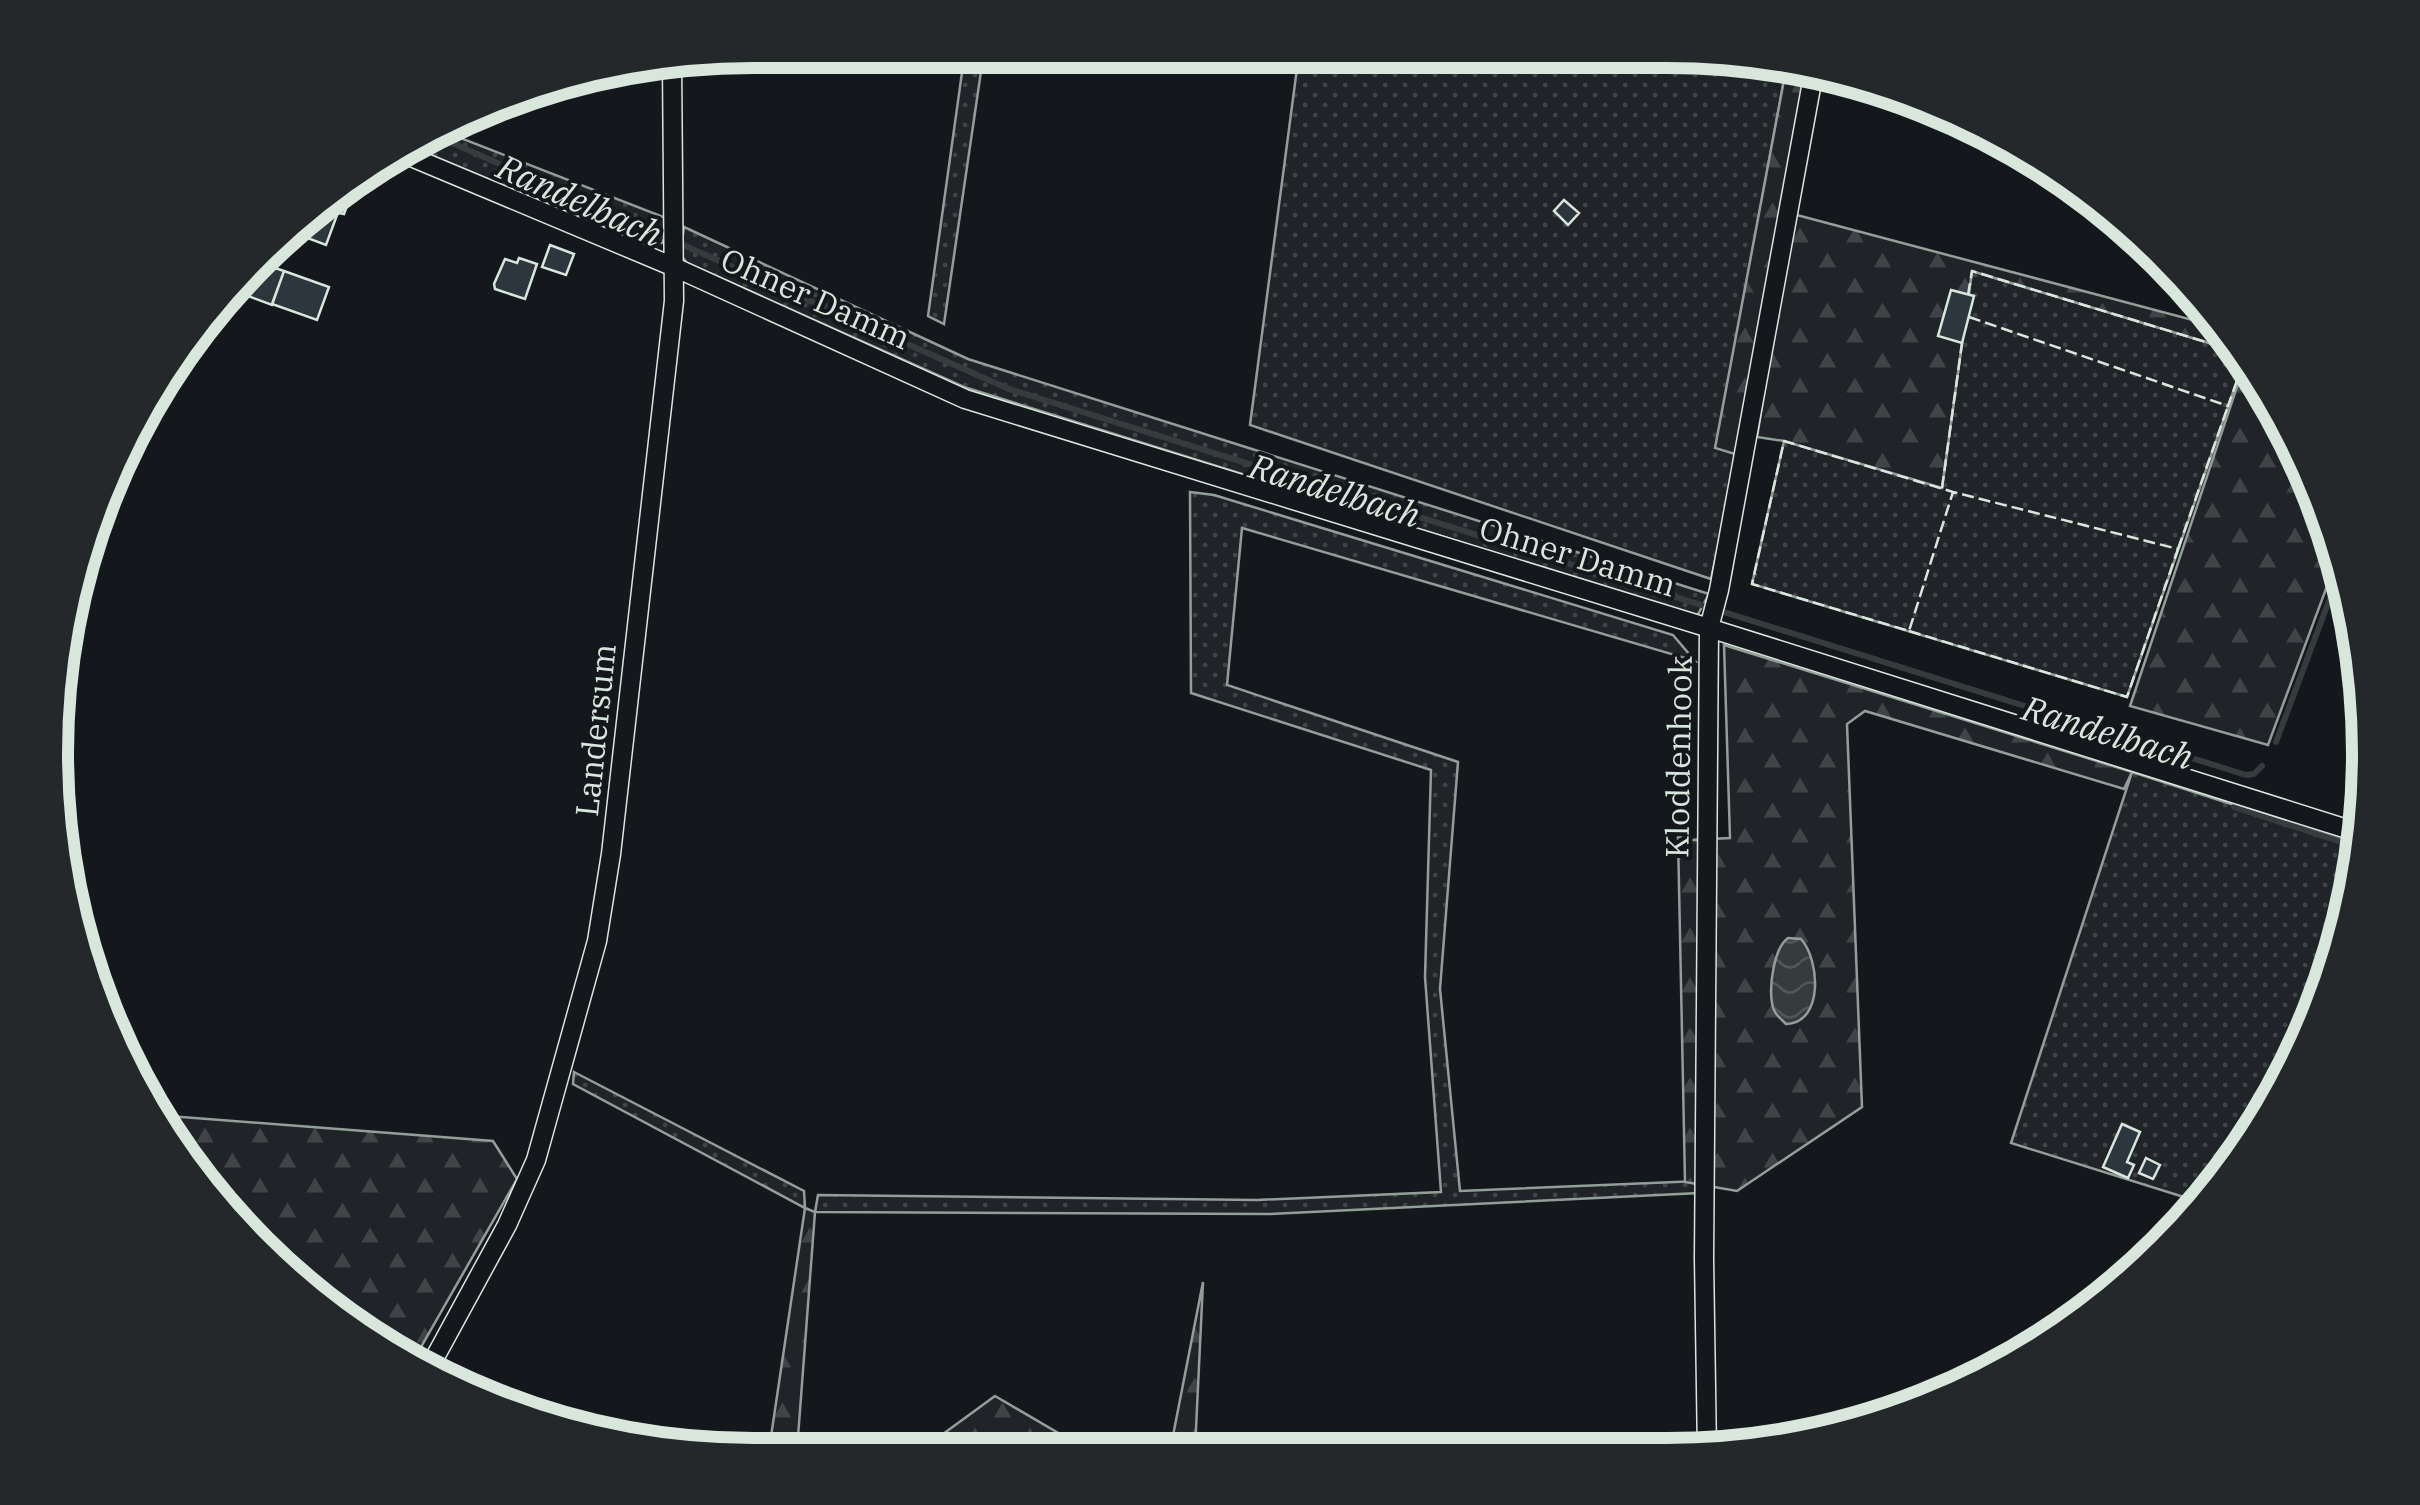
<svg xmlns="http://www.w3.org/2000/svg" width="2420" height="1505" viewBox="0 0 2420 1505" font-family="'IBM Plex Serif',serif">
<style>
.grass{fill:url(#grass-dots);stroke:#939e99;stroke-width:2.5}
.forest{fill:url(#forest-firs);stroke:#939e99;stroke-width:2.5}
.water{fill:url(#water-waves);stroke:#939e99;stroke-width:2.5}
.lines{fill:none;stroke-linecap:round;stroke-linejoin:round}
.stream{stroke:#363b3e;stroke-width:6}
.building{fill:#2c363c;stroke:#d8e6dc;stroke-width:2.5}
.minor-casing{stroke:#d8e6dc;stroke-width:21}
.minor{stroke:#14181c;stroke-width:18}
.fence{stroke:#d8e6dc;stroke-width:2.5;stroke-dasharray:12 5;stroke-linecap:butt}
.labels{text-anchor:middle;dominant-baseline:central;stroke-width:8;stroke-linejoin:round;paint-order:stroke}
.street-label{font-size:32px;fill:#d8e6dc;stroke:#14181c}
.water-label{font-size:35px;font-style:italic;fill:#d8e6dc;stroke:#14181c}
.rim{fill:none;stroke:#d8e6dc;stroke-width:12}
</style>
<defs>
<pattern id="grass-dots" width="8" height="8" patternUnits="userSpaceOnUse" patternTransform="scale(2.5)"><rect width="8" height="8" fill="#202428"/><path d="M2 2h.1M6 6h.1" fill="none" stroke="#404447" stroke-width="1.8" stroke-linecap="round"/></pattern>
<pattern id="forest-firs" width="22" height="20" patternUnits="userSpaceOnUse" patternTransform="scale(2.5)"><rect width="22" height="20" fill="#202428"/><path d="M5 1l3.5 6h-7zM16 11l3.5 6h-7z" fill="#404447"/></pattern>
<pattern id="water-waves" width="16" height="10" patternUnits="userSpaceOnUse" patternTransform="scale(2.5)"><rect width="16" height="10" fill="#363b3e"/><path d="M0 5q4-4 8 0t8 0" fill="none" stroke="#525759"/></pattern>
</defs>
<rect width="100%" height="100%" fill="#14181c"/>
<path class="grass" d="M965 51H984L944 324 928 316Z
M1299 53 1759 56 1787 64 1716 447 1738 455 1711 579 1250 425Z
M440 130 666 218 663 243 647 245 409 146Z
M684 227 968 359 1709 594 1697 616 964 387 687 263 680 254Z
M1972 271 2242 353 2245 358 2127 697 1752 584 1784 441 1942 487Z
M1190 492 1214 495 1673 635 1695 661 1242 528 1227 685 1458 762 1440 989 1460 1191 1699 1181V1193L1270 1214 815 1212 818 1195 1257 1200 1441 1192 1425 977 1431 770 1191 693Z
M2132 772 2361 846C2356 876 2354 909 2345 938 2317 1028 2268 1134 2203 1203L2011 1143Z
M574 1072 804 1191 805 1208 573 1084Z"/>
<path class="forest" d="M1787 64 1810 70 1738 455 1715 448Z
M1793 214 2223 328 2242 353 1972 271 1942 488 1784 441 1757 437Z
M2246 360C2284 413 2324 490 2339 554L2268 745 2130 706Z
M1724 645 2132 772 2124 789 1865 711 1847 724 1862 1107 1737 1191 1685 1182 1678 836 1690 840 1730 838Z
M156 1115 493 1141 517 1179 413 1361 324 1309 169 1143Z
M805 1208 815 1212 797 1450H769Z
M1203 1282 1195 1450 1202 1451H1170Z
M995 1396 1089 1451 983 1450 972 1446 971 1450H939L943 1434Z"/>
<path class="water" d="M1788 938 1801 939C1820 960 1824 1023 1786 1024 1780 1018 1773 1013 1772 1003 1769 985 1774 948 1788 938Z"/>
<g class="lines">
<path class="stream" d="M432 134 1009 389 2246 775 2254 774 2262 766
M2276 742 2342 566
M2234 807 2360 848"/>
</g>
<path class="building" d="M351 179 356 181 344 214 319 209Z
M1564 200 1579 213 1568 225 1554 211Z
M319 209 337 215 326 245 294 233Z
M550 245 574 254 566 275 542 267Z
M519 258 537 264 525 299 495 289 494 284 505 259 517 263Z
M261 263 284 271 272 305 232 290Z
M284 271 329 287 317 320 272 304Z
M1951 290 1974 296 1962 343 1938 336Z
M2122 1124 2140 1132 2127 1162 2134 1165 2128 1178 2103 1167Z
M2146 1158 2160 1165 2153 1179 2139 1173Z"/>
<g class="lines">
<g class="minor-casing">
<path id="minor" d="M397 151 674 267 965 399 1709 628 2363 834
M428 1370 507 1225 536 1160 597 941 611 854 674 301 672 63
M1707 1453 1704 1258 1709 628 1719 590 1814 71"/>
</g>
<use href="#minor" class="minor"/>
<path class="fence" d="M1968 295 1972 271 2242 353
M1969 317 2228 406 2245 358
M1942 488 1962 343
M2178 549 2228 406
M1909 631 2127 697 2178 549 1953 492 1784 441 1752 584 1909 631 1953 492"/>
</g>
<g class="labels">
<g class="street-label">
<text transform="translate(816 298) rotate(24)">Ohner Damm</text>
<text transform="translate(1578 556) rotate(17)">Ohner Damm</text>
<text transform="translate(595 730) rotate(-84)">Landersum</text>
<text transform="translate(1678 757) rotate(-89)">Kloddenhook</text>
</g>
<g class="water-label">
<text transform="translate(580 200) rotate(24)">Randelbach</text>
<text transform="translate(1335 490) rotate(17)">Randelbach</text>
<text transform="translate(2108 732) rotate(17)">Randelbach</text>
</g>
</g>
<path d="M0 0H2420V1505H0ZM753 68H1667A685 685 0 0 1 2352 753V753A685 685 0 0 1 1667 1438H753A685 685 0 0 1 68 753V753A685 685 0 0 1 753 68Z" fill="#24282b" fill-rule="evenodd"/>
<path class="rim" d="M753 68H1667A685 685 0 0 1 2352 753V753A685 685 0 0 1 1667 1438H753A685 685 0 0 1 68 753V753A685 685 0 0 1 753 68Z"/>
</svg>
